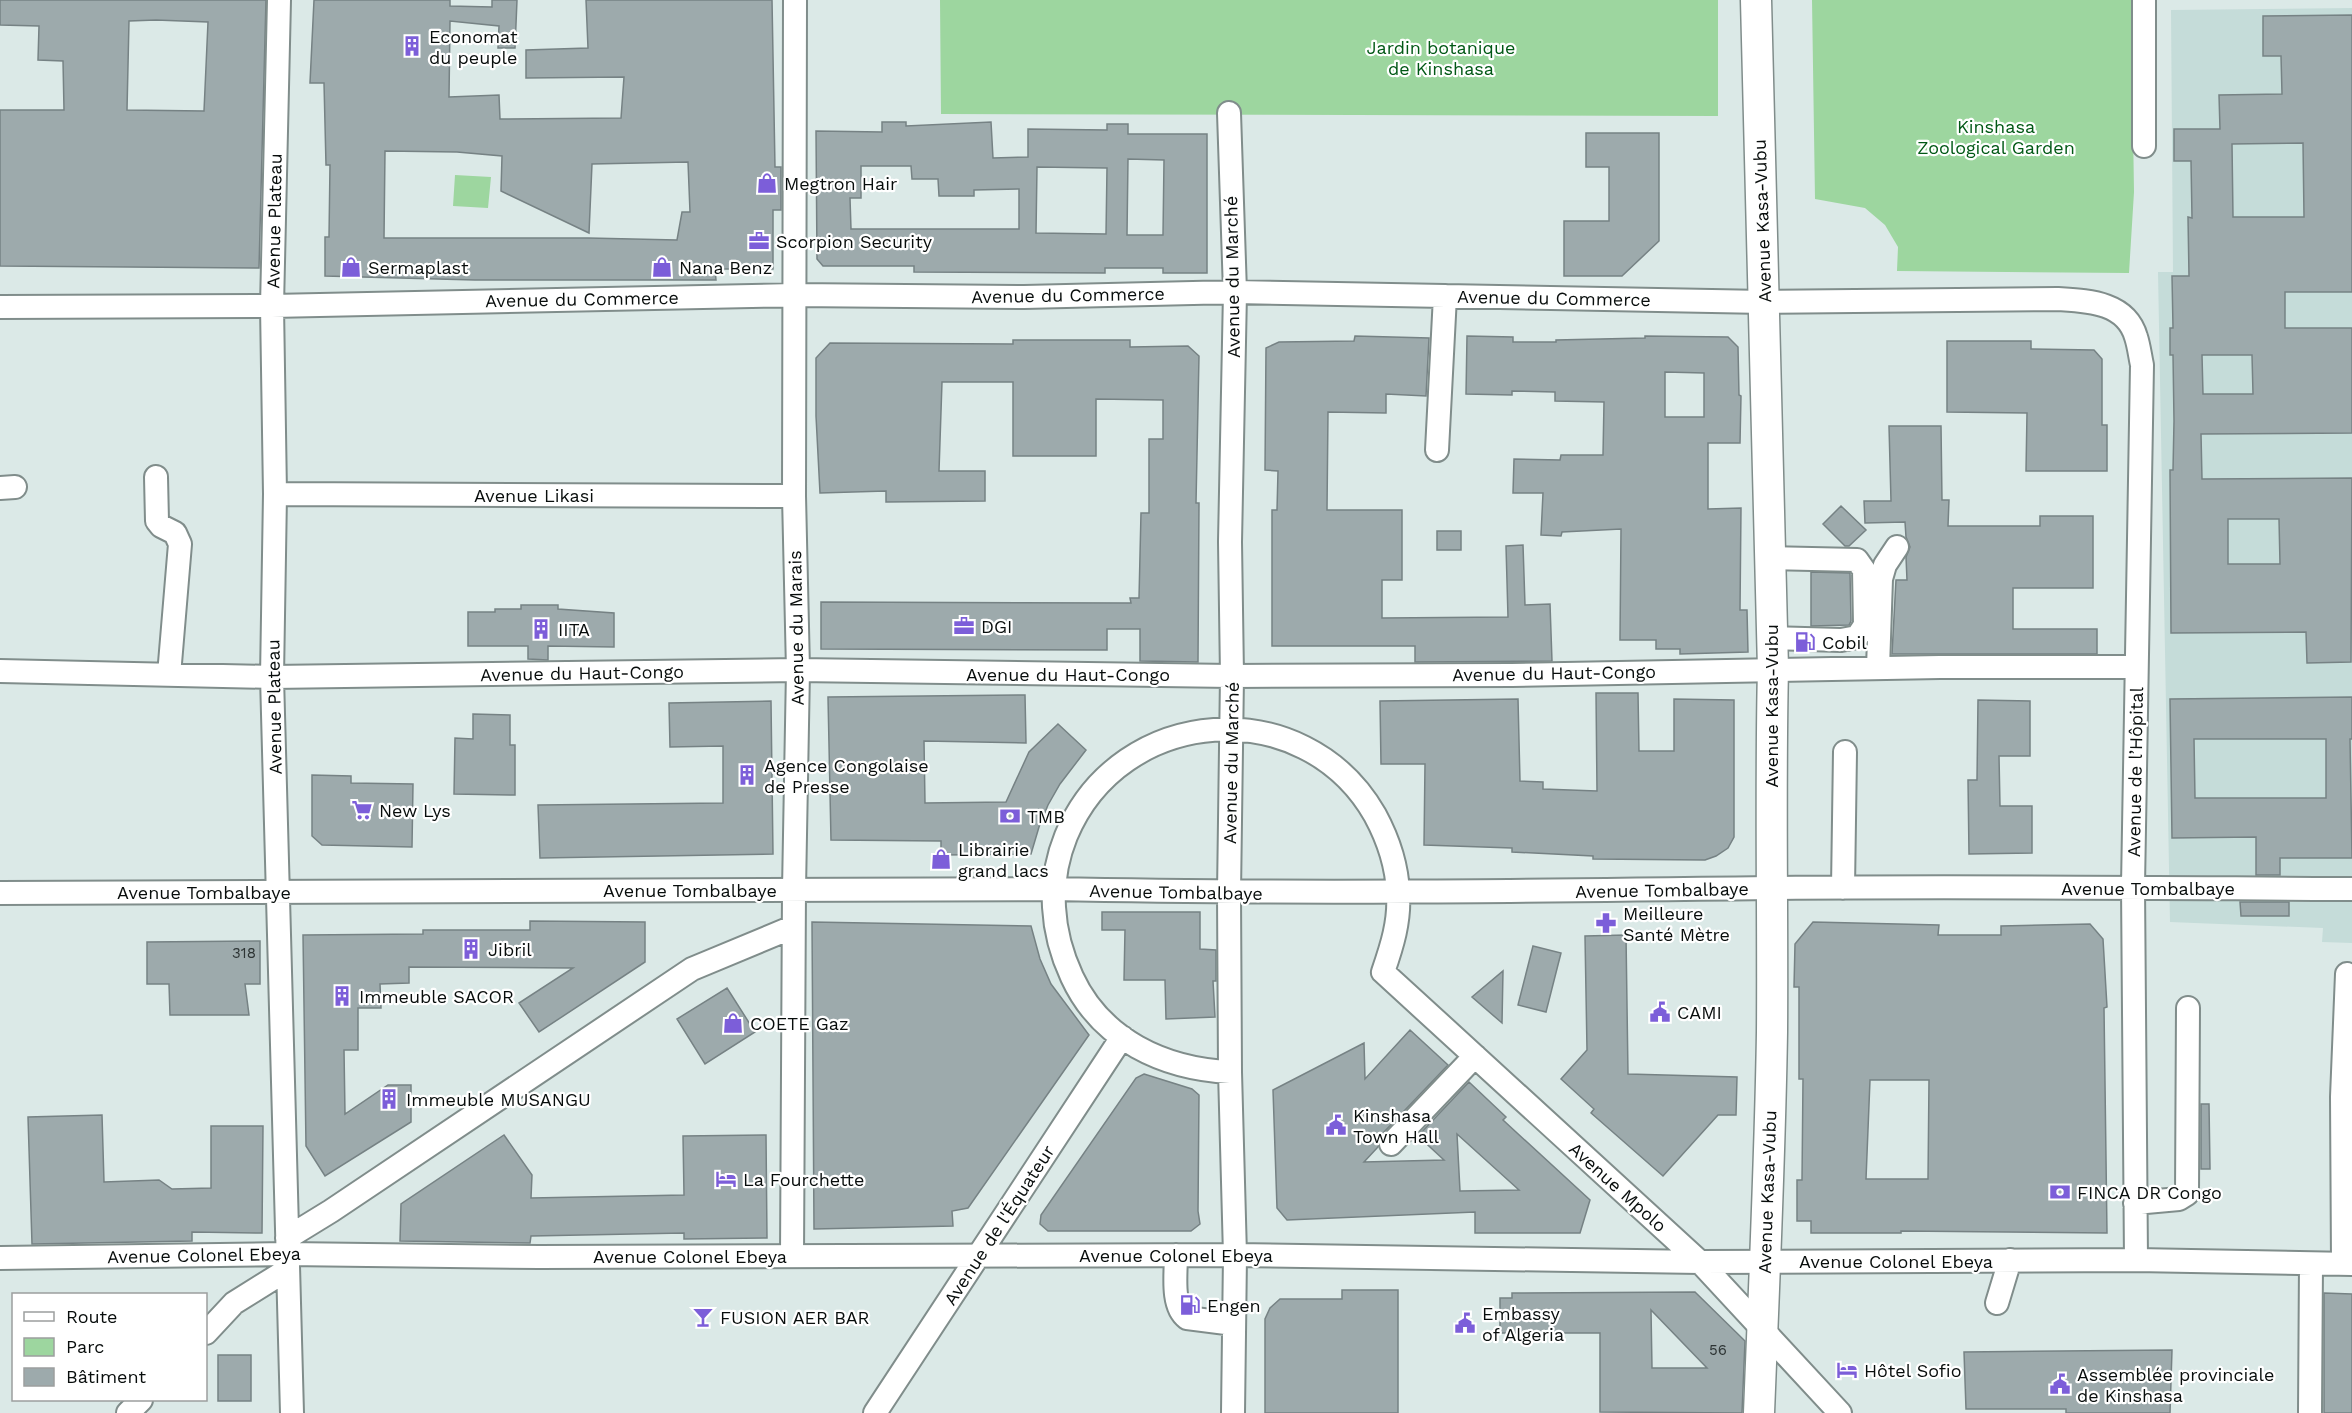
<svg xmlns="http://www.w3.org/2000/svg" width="2352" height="1413" viewBox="0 0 2352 1413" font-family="'Work Sans',sans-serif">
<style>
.built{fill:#c5dcd9}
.green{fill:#9dd69f}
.building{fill:#9daaac;stroke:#768284;stroke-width:1.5;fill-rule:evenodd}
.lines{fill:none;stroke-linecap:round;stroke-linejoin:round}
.minor-casing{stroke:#808d8b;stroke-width:26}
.major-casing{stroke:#808d8b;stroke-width:33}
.minor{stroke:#fff;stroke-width:22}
.major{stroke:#fff;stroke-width:30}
.labels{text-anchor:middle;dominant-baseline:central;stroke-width:4.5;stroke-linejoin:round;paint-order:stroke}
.number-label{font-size:15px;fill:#2d3434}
.poi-label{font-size:18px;fill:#080d0c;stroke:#fff;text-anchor:start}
.park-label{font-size:18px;fill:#015815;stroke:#fff}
.street-label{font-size:18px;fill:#080d0c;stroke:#fff}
</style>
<rect width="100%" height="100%" fill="#dbe9e7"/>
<path class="built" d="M2352 8V943L2322 942 2323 928 2170 922 2158 272H2173L2171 10Z"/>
<path class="green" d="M940 0H1718V116L941 114Z
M1812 0H2131L2134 192 2129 273 1897 271 1898 247 1885 225 1865 208 1815 199Z
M455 175 491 177 488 208 453 206Z"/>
<path class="building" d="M0 0H266L259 268 0 266V110H64L63 61 38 60 39 26 0 25ZM156 20 208 22 204 111 127 110 129 21Z
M314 0H450V6L492 7V0H517L515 48H498L499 26 450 21 449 97 499 95 500 119 621 118 624 77 526 78V50L588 48 586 0H772L775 167H781V210H773V269H715L716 280H475L325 276V237H329L330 165H326L324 83H310ZM385 151 457 152 502 156 501 191 589 233 592 164 688 162 690 212H682L677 240 588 238H384Z
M2352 15V292H2285V328H2352V433L2201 434 2202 479 2352 478 2351 662 2307 663 2306 632 2171 633 2170 470H2173L2174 421 2173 355H2170V328H2173L2172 276H2189L2188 217 2192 218 2191 161H2174V129H2220L2219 95 2282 94 2281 56H2263V16ZM2303 143 2304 217H2233L2232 144ZM2202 355H2252L2253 394H2203ZM2228 519H2279L2280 564H2228Z
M882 122H906V126L991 122 993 158 1028 157V129L1107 130V124H1128V134H1207V273H1163V268H1105V273L914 272V266H823L817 259 816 131 882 132ZM1128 159 1164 160 1163 235H1127ZM861 166H911L912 179H938L939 196H974V190L1019 189V229H851L850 198H861ZM1037 167 1107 168 1106 234 1036 233Z
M1586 133H1659V241L1622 276H1564V221H1609V167H1586Z
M1355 336 1429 338 1426 396 1386 394V413L1328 412 1327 510H1402V580H1382V618L1508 617 1506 546 1523 545 1525 605 1550 604 1552 661 1415 662V646H1272V510H1277L1278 471 1265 470 1266 348 1279 342 1354 341Z
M1467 336 1513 337V342H1556V340L1645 338V336L1728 337 1738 347 1739 395 1741 396 1740 443H1708V509L1741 508 1740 610H1747L1748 652 1680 654V649H1656V640H1620L1621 529 1562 532 1561 536 1541 535 1543 493H1513L1514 459 1560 460 1561 455H1603L1604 402 1555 401V392L1512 391V395L1466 394ZM1665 372 1704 373V417H1665Z
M1013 340H1130V347L1188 346 1199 356 1196 503H1199L1198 662 1140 661V629H1107V650L821 649V602L1131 603 1130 598H1139L1141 513H1149V439H1163V400L1096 399V456H1013V382H942L939 471H985V501L886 502V491L820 493 816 416V358L830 343 1013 344Z
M1947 341H2031V349L2094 350 2102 359V425H2107V471H2026L2027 413 1947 412Z
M1889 426H1941L1942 500H1949L1948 526H2040V516H2093V588H2013V629H2097V654H1892L1896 580H1907L1906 557 1910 547 1906 537 1905 522 1865 523 1864 501H1891Z
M1841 506 1866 530 1849 546H1845L1823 524Z
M1437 531H1461V550H1437Z
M1811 572 1850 573 1851 621 1849 625 1811 626Z
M521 605H558V609L614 613V647L548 646V660L528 659V646H468V612H495V609H521Z
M1596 693H1638L1639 751H1674V699L1734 700V837L1728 848 1716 856 1705 860 1593 859V856L1512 852V848L1424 845 1425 764H1381L1380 701 1518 699 1520 781 1543 782V789L1597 791Z
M1025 695 1026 743 924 741 925 803 1006 802 1029 752 1058 724 1086 750 1060 784 1048 805 1039 827 1031 854 941 855V841L831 840 828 697Z
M2352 697V739H2350L2352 858H2280V875H2256V837L2172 838 2170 699ZM2194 739H2326V798H2195Z
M1978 700 2030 701V756H1999L2000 806H2032V853L1969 854 1968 780H1977Z
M771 701 773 854 540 858 538 805 723 803V746L670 747 669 703Z
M473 714 510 715V745H515V795L454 794 455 738 473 739Z
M312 775 351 776V783L413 784 412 847 322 845 312 836Z
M2240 902H2289V916H2241Z
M1102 912H1200V949L1216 950V981H1213L1215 1017 1166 1019 1165 980H1124L1125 930H1102Z
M530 921 645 922V962L539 1032 519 1003 573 968 409 967V983L380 984 381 1008H358V1050H344L345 1114 388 1085H411V1122L325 1176 306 1146 303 935 423 934V930H530Z
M812 922 1031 926 1040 959 1051 984 1089 1035 968 1208 952 1211 953 1226 814 1229Z
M1813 922 1939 925 1938 935H2001V926L2090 924 2103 939 2107 1007 2104 1008 2107 1233 1901 1231V1233H1811V1221H1797V1180H1802L1803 1079H1799V987H1794L1795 944ZM1870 1080H1929L1928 1179H1866Z
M1626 935 1628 1074 1737 1077 1736 1115H1718L1663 1176 1591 1113 1594 1109 1561 1079 1587 1050 1585 936Z
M260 941V984H245L249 1015H170L169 984H147V942Z
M1533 946 1561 953 1546 1012 1518 1005Z
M1503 971 1502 1023 1472 997Z
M727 988 755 1032 705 1064 677 1019Z
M1410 1030 1448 1065 1381 1135 1378 1147 1364 1162 1444 1160 1418 1136 1469 1082 1506 1117 1503 1120 1590 1200 1580 1233H1475V1212L1287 1220 1277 1208 1273 1090 1364 1043 1365 1079ZM1457 1134 1519 1190 1460 1191Z
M1144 1074 1192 1089 1199 1095 1198 1211 1200 1224 1191 1231H1048L1040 1224 1041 1215 1136 1078Z
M2201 1104H2209L2210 1169H2201Z
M102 1115 104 1182 159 1180 172 1189 211 1188V1126H263L262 1233 192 1232V1241L32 1244 28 1117Z
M504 1135 532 1175 531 1198 684 1195 683 1136 766 1135 767 1238 684 1239V1233L531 1236 530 1243 400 1241 401 1204Z
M1342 1290H1398V1413H1265V1319L1270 1308 1280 1299H1342Z
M1695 1292 1745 1341 1742 1413 1600 1412V1333H1500V1298H1512V1293ZM1651 1310 1707 1368H1652Z
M2324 1293 2352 1294V1413H2324Z
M2172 1350 2170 1413H2066V1409H1966L1964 1352Z
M218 1355H251V1401H218Z"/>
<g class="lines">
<g class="minor-casing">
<path id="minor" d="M279 0 272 306 275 494 272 677 292 1413
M2144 0V146
M1229 113 1235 292 1230 542 1232 676 1229 893 1230 1072 1235 1255 1233 1413
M0 307 272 306 794 295 1024 297 1235 292 1765 302 2058 299C2088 301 2126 302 2136 337 2139 346 2140 356 2142 365L2133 886 2136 1260
M1437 450 1445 296
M156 477 157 521 161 526 175 533 180 544 169 675
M0 488 15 487
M275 494 794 496
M1771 558 1857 560 1864 570 1865 625 1857 637 1841 640 1772 638
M1878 668 1881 579 1885 565 1897 547
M0 671 272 677 798 670 1232 676 1512 675 1940 667H2136
M1843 888 1845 752
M0 893 1053 889C1293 894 1532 891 1771 888 1965 886 2158 888 2352 889
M1230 1072C1164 1069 1101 1040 1072 977 1051 932 1047 883 1066 836 1120 705 1304 691 1375 815 1388 839 1397 865 1398 893 1400 921 1392 946 1383 972L1700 1262 1840 1413
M1391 1144 1475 1056
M2135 1203 2179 1199 2187 1194 2188 1008
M287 1238 331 1211 692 969 793 927
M1176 1255C1176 1273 1171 1306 1187 1318L1234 1324
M792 1256 794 890 798 670 794 496 795 0
M0 1258 287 1254 539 1257 1235 1255 1700 1262 2136 1260 2352 1264
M2343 1264 2342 1097 2347 974
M1997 1303 2010 1260
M206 1333 234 1303 287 1270
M128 1413 141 1400
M875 1413 1122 1037
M2310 1413 2311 1264"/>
</g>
<g class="major-casing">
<path id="major" d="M1756 0 1773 669C1770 790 1773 911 1772 1032 1770 1159 1764 1286 1759 1413"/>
</g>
<use href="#minor" class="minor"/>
<use href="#major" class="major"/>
</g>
<defs>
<g id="building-bare" transform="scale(1.62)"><path d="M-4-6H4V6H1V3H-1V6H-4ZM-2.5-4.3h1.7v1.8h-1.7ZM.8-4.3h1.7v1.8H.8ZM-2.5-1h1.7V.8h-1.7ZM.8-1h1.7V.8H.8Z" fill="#7c5ed9" stroke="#fff" stroke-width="2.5" paint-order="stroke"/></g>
<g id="shop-bare" transform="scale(1.62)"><path d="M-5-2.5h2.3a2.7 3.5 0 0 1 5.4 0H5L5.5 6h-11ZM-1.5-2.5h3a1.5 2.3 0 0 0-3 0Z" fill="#7c5ed9" stroke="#fff" stroke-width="2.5" paint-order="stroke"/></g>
<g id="office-bare" transform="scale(1.62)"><path d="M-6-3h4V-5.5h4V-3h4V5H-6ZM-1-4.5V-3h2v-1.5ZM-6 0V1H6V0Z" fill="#7c5ed9" stroke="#fff" stroke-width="2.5" paint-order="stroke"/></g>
<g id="fuel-bare" transform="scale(1.62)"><path d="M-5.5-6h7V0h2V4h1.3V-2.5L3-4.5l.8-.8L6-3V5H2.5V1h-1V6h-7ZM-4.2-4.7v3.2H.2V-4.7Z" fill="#7c5ed9" stroke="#fff" stroke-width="2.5" paint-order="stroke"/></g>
<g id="supermarket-bare" transform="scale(1.62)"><path d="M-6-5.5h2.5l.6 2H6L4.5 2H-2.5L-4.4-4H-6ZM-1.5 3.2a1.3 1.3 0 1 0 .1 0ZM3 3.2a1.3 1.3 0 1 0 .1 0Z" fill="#7c5ed9" stroke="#fff" stroke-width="2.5" paint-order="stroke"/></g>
<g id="bank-bare" transform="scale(1.62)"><path d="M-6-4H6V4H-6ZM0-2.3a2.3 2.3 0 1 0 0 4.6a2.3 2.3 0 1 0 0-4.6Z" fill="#7c5ed9" stroke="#fff" stroke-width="2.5" paint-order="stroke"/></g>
<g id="pharmacy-bare" transform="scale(1.62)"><path d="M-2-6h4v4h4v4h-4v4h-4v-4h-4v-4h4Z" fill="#7c5ed9" stroke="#fff" stroke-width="2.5" paint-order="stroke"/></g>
<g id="civic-bare" transform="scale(1.62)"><path d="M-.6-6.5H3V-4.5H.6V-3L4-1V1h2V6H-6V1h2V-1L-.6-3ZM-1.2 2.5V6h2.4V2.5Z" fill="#7c5ed9" stroke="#fff" stroke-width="2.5" paint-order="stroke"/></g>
<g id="hotel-bare" transform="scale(1.62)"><path d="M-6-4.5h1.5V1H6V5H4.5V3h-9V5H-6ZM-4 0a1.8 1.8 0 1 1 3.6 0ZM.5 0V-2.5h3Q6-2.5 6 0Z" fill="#7c5ed9" stroke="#fff" stroke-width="2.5" paint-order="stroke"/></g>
<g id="bar-bare" transform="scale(1.62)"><path d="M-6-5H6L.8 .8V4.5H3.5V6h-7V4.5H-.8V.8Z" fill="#7c5ed9" stroke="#fff" stroke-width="2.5" paint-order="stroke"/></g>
</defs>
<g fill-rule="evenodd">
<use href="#building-bare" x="412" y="46"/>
<use href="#shop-bare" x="767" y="183"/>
<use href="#office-bare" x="759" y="241"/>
<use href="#shop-bare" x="351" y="267"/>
<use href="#shop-bare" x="662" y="267"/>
<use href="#office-bare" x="964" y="626"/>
<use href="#building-bare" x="541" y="629"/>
<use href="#fuel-bare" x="1805" y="642"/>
<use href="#building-bare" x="747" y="775"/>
<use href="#supermarket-bare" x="362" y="810"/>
<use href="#bank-bare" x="1010" y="816"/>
<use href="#shop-bare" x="941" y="859"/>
<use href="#pharmacy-bare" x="1606" y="923"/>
<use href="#building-bare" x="471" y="949"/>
<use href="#building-bare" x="342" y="996"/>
<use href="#civic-bare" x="1660" y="1012"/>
<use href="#shop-bare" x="733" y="1023"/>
<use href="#building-bare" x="389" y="1099"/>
<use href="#civic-bare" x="1336" y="1125"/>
<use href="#hotel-bare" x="726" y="1179"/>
<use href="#bank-bare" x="2060" y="1192"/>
<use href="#fuel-bare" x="1190" y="1305"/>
<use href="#bar-bare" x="703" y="1317"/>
<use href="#civic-bare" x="1465" y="1323"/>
<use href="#hotel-bare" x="1847" y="1370"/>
<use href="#civic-bare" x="2060" y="1384"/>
</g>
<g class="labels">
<g class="number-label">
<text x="244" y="953">318</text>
<text x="1718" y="1350">56</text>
</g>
<g class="poi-label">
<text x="429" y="36">Economat<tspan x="429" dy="21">du peuple</tspan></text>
<text x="784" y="183">Megtron Hair</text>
<text x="776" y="241">Scorpion Security</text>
<text x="368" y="267">Sermaplast</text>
<text x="679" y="267">Nana Benz</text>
<text x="981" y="626">DGI</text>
<text x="558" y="629">IITA</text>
<text x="1822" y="642">Cobil</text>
<text x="764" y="765">Agence Congolaise<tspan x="764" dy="21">de Presse</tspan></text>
<text x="379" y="810">New Lys</text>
<text x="1027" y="816">TMB</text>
<text x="958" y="849">Librairie<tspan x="958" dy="21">grand lacs</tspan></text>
<text x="1623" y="913">Meilleure<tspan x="1623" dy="21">Santé Mètre</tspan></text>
<text x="488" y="949">Jibril</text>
<text x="359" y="996">Immeuble SACOR</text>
<text x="1677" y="1012">CAMI</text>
<text x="750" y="1023">COETE Gaz</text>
<text x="406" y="1099">Immeuble MUSANGU</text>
<text x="1353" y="1115">Kinshasa<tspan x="1353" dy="21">Town Hall</tspan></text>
<text x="743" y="1179">La Fourchette</text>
<text x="2077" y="1192">FINCA DR Congo</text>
<text x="1207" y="1305">Engen</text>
<text x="1482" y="1313">Embassy<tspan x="1482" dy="21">of Algeria</tspan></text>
<text x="720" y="1317">FUSION AER BAR</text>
<text x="1864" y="1370">Hôtel Sofio</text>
<text x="2077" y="1374">Assemblée provinciale<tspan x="2077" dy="21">de Kinshasa</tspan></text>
</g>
<g class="park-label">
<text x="1441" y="47">Jardin botanique<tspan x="1441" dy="21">de Kinshasa</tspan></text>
<text x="1996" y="126">Kinshasa<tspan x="1996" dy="21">Zoological Garden</tspan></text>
</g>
<g class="street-label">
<text transform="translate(274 221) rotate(-89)">Avenue Plateau</text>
<text transform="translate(1762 221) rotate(-92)">Avenue Kasa-Vubu</text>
<text transform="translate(1232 277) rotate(-91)">Avenue du Marché</text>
<text transform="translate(1068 295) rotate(-1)">Avenue du Commerce</text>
<text transform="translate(1554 298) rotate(1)">Avenue du Commerce</text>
<text transform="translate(582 299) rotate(-1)">Avenue du Commerce</text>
<text x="534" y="495">Avenue Likasi</text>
<text transform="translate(796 628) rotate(-91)">Avenue du Marais</text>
<text transform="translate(582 673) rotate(-1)">Avenue du Haut-Congo</text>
<text transform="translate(1554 673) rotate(-1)">Avenue du Haut-Congo</text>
<text x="1068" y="674">Avenue du Haut-Congo</text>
<text transform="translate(1771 706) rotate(-90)">Avenue Kasa-Vubu</text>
<text transform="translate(274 707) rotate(-91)">Avenue Plateau</text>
<text transform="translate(1231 763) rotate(-89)">Avenue du Marché</text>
<text transform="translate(2135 772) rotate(-89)">Avenue de l’Hôpital</text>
<text x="2148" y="888">Avenue Tombalbaye</text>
<text x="690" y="890">Avenue Tombalbaye</text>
<text transform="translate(1662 890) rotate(-1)">Avenue Tombalbaye</text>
<text x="204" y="892">Avenue Tombalbaye</text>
<text transform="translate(1176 892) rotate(1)">Avenue Tombalbaye</text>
<text transform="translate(1618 1187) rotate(42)">Avenue Mpolo</text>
<text transform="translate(1767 1192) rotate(-88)">Avenue Kasa-Vubu</text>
<text transform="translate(999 1225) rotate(-57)">Avenue de l'Équateur</text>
<text transform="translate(204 1255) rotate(-1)">Avenue Colonel Ebeya</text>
<text x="1176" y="1255">Avenue Colonel Ebeya</text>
<text x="690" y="1256">Avenue Colonel Ebeya</text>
<text x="1896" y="1261">Avenue Colonel Ebeya</text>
</g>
</g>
<rect x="12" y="1293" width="195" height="108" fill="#ffffff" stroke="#9c9e9e" stroke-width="1.5"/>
<rect x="24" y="1312" width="30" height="9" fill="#ffffff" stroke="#9c9e9e" stroke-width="1.5"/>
<text x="66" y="1323" font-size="18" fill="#080d0c">Route</text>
<rect x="24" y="1338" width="30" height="18" fill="#9dd69f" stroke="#9c9e9e" stroke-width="1.5"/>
<text x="66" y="1353" font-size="18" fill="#080d0c">Parc</text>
<rect x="24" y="1368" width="30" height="18" fill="#9daaac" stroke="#9c9e9e" stroke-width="1.5"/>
<text x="66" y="1383" font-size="18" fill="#080d0c">Bâtiment</text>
</svg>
